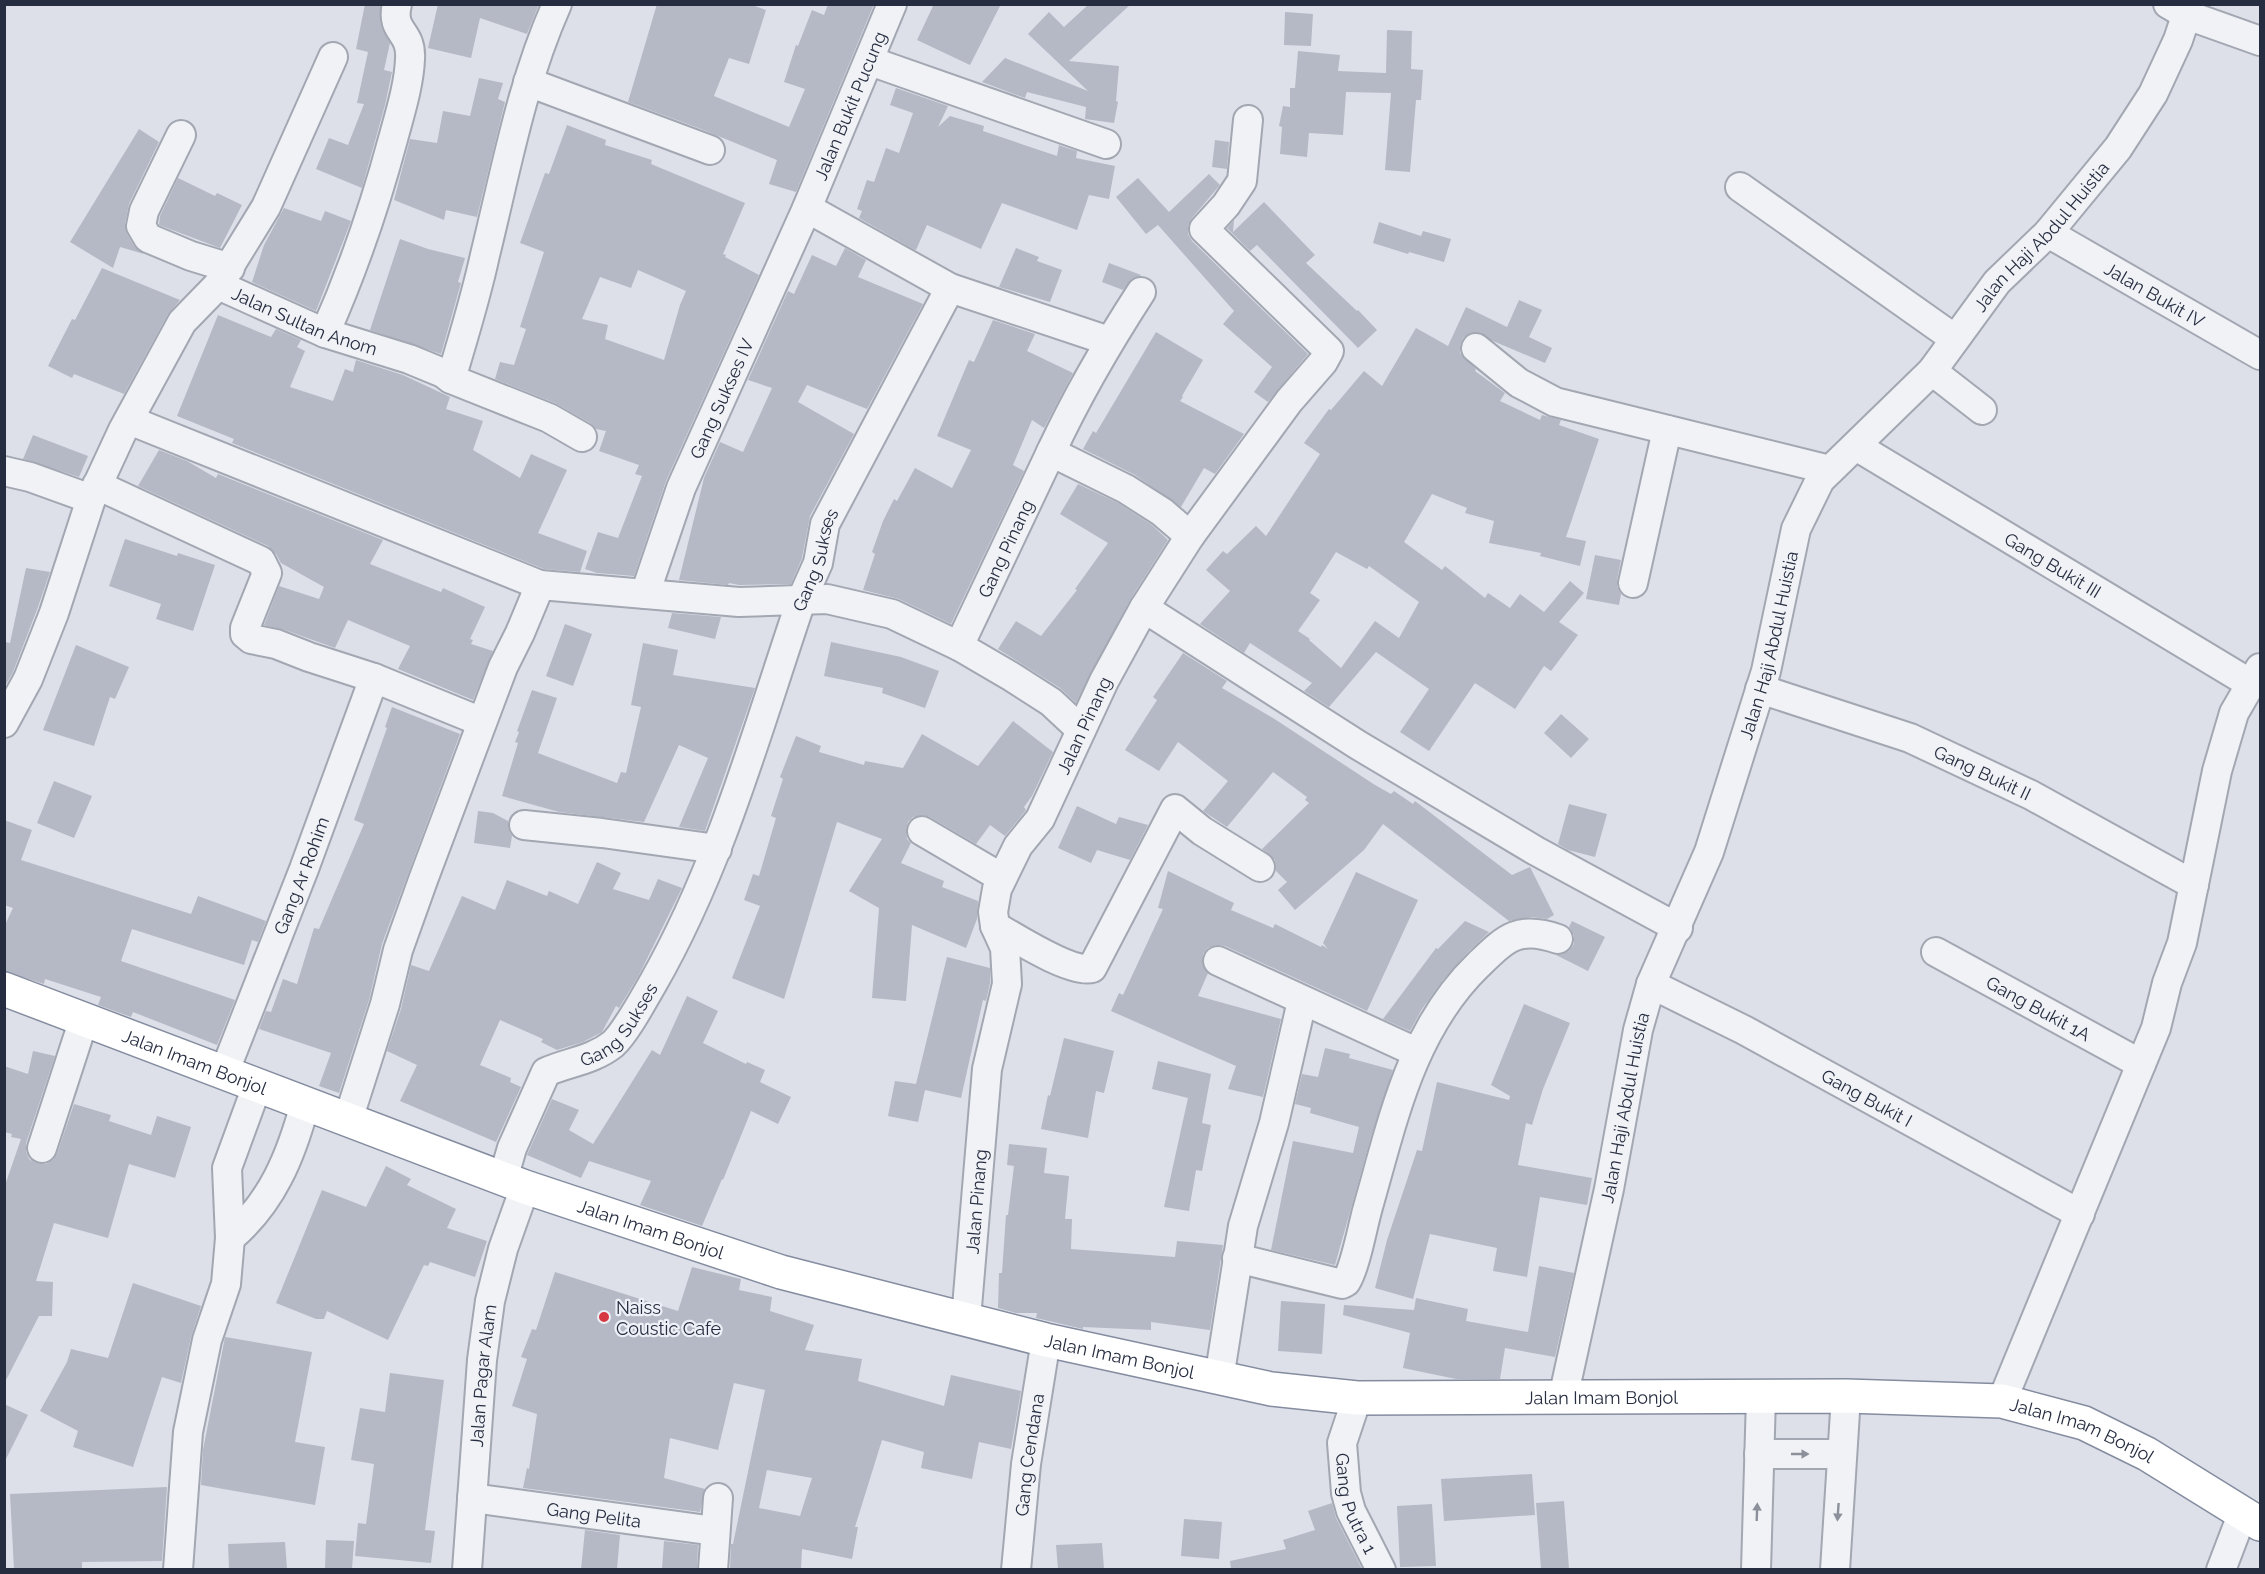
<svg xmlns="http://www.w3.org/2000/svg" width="2265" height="1574" viewBox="0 0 2265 1574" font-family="Raleway,sans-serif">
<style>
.building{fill:#b4b9c5;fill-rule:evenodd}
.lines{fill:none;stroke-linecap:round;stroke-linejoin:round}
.minor-casing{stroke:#a2a7b2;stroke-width:32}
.highway-casing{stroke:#848ca0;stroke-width:36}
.minor{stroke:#f0f2f6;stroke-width:28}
.highway{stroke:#fff;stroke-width:33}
.oneway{fill:#8b909b}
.poi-dot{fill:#d63942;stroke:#edf0f6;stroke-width:2}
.labels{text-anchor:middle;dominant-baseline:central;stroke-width:4.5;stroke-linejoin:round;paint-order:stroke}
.street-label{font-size:18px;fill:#262d40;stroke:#edf0f6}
.poi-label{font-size:18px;fill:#262d40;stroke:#edf0f6;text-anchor:start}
</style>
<rect width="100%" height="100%" fill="#dde0e8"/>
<path class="building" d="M365 4H380L381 26 390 43 384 70 392 72 385 105 362 188 316 169 329 138 348 145 364 104 357 103 368 52 356 49Z
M438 4H539L527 34 480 18 471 58 428 48Z
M657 4H749L766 10 749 64 729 58 714 96 789 127 805 89 784 82 796 45 798 46 812 10 824 15 828 4H874L796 192 769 184 777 160 701 129 628 102Z
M934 4H1001L970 65 917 40Z
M1089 4H1131L1069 61 1119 66 1116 101 1118 102 1114 123 1085 119 1086 107 1027 92 1025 98 982 82 1005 58 1088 91 1028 34 1049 12 1064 27Z
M1285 12 1313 14 1311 46 1284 45Z
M1387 30 1412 31 1411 69 1423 70 1421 100H1416L1410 172 1385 170 1391 93 1346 92 1343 135 1309 133 1307 157 1280 154 1282 127 1279 126 1283 106 1290 107V88H1295L1298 51 1340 55 1338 71 1386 73Z
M479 78 503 83 498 99 505 102 477 217 446 210 444 220 394 200 410 139 437 143 443 111 470 116Z
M896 88 948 106 938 127 950 116 984 126 983 131 1057 156 1059 145 1061 146 1077 151 1076 158 1115 166 1109 199 1089 195 1077 230 1002 203 981 249 927 225 916 250 913 249 859 218 862 211 857 209 867 180 874 182 886 148 899 153 913 113 890 105Z
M567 125 606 140 605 145 652 160 651 164 745 203 723 254 726 255 725 257 759 275 666 481 634 576 597 573 585 569 598 532 618 538 642 476 635 474 639 465 599 451 606 431 596 429 590 423 555 403 495 379 500 362 514 365 526 329 520 327 544 252 520 243 545 173 549 174ZM638 270 686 291 680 305 664 360 605 339 608 325 582 319 600 277 631 288Z
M139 129 159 142 129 204 125 223 127 234 134 246 144 254 120 247 113 268 70 242Z
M1215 140 1229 142 1227 169 1212 167Z
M1209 174 1220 185 1192 218 1188 226V234L1192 241 1308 354 1268 402 1254 392 1272 367 1223 324 1234 311 1158 225 1146 234 1116 197 1138 178 1169 212Z
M178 178 215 196 217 193 242 205 220 248 159 225 160 216Z
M1264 202 1315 255 1306 263 1357 311 1358 310 1377 330 1358 348 1257 245 1250 251 1227 228 1234 220 1233 232Z
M284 208 321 221 325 211 351 221 316 311 252 282 264 245Z
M1379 222 1421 236 1423 231 1451 239 1444 262 1409 252 1408 254 1373 243Z
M400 239 428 249 465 258 458 282 461 283 441 354 370 330Z
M845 248 866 260 858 277 923 304 867 409 807 385 798 402 854 434 810 516 802 558 791 584 739 585 729 583 728 585 679 580 704 478 720 442 743 452 772 388 748 380 788 291 794 294 812 255 836 266Z
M1016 248 1039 257 1037 261 1062 270 1050 302 999 287Z
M1109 263 1141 275 1140 276 1133 278 1123 290 1102 282Z
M102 268 180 300 168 314 124 394 74 374 72 378 48 366 72 319 75 320Z
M1519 300 1542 310 1529 337 1552 348 1545 363 1493 341 1478 332 1470 333 1463 338 1460 345V353L1476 369 1475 371 1505 393 1500 401 1540 420 1542 415 1561 420 1559 425 1599 439 1566 537 1586 541 1580 566 1540 556 1541 553 1489 543 1494 521 1465 513 1467 508 1432 494 1404 542 1442 570 1445 566 1485 598 1488 593 1510 608 1520 594 1544 612 1570 581 1584 593 1559 622 1578 635 1551 671 1544 666 1515 709 1475 683 1429 751 1400 732 1429 689 1376 652 1329 707 1304 691 1312 683 1250 643 1244 653 1200 624 1230 591 1206 570 1223 551 1227 554 1256 526 1266 536 1320 454 1304 443 1329 409 1331 410 1364 371 1382 386 1416 328 1448 346 1466 307 1507 327ZM1336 552 1367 569 1369 566 1419 602 1399 638 1375 621 1341 668 1309 640 1310 639 1298 631 1320 600 1310 593Z
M218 315 271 337 276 329 301 340 297 347 305 351 290 387 333 401 345 369 353 372 356 360 403 375 450 397 446 409 483 421 473 450 520 478 531 454 567 470 538 533 587 551 580 572 544 569 232 443 234 439 177 416Z
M993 320 1035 334 1027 351 1073 373 1044 428 1032 420 1013 465 1024 471 951 624 899 599 863 590 875 554 872 552 883 521 894 499 897 501 915 468 952 488 971 450 937 436 969 360 974 362Z
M1156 332 1203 360 1182 396 1183 397 1180 401 1244 434 1215 474 1204 468 1181 507 1135 475 1083 449 1093 431 1096 433Z
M33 435 88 456 79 477 23 459Z
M159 450 187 461 216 478 218 474 383 540 370 564 441 592 443 588 485 607 470 639 473 640 471 644 493 651 473 700 398 669 410 646 348 620 335 648 285 630 264 625 279 586 319 599 324 587 281 563 276 554 268 546 138 486Z
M1078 484 1118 503 1152 525 1168 540 1130 600 1076 703 1060 688 998 649 1016 621 1041 636 1077 590 1075 589 1108 543 1060 514Z
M125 539 177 556 178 553 215 565 193 631 156 619 161 604 109 586Z
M1595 555 1621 560 1617 580V587L1621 594 1619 605 1586 599Z
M26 568 50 572 38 607 13 672 4 688V642L10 643Z
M672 613 721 617 715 639 668 628Z
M565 624 592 634 573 686 546 676Z
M831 642 901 657 939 671 925 708 882 693 883 688 824 676Z
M643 643 678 650 673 675 755 688 705 831 679 827 708 758 679 745 644 822 559 812 502 796 518 743 515 742 519 732 517 731 532 690 557 698 538 753 617 783 621 772 626 773 641 707 631 705Z
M76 645 129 667 115 699 110 697 94 746 43 730Z
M1183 653 1227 681 1222 688 1273 718 1375 785 1391 794 1394 791 1413 804 1415 801 1512 875 1530 867 1554 915 1547 919 1532 917 1509 921 1383 824 1364 850 1295 910 1278 890 1287 882 1276 871 1275 860 1262 849 1309 803 1305 800 1307 797 1273 772 1227 827 1203 811 1228 781 1178 742 1159 771 1125 750 1157 700 1153 697Z
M392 707 460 734 382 944 369 1000 339 1093 319 1086 331 1053 259 1029 266 1011 271 1012 283 979 297 984 314 928 319 929 364 824 354 820 387 728 385 727Z
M1561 714 1589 739 1571 758 1544 733Z
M1013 721 1053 752 1032 796 1024 807 1026 810 1005 836 990 825 976 844 930 817 923 815 913 817 908 822 906 830 907 839 911 843 901 863 944 881 942 887 978 901 977 919 966 948 912 925 906 1001 872 998 879 908 849 891 882 839 837 822 784 999 732 978 760 906 744 900 753 874 759 876 776 818 771 816 783 779 780 777 796 736 821 746 819 752 864 765 865 761 903 768 922 734 978 766Z
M54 781 92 796 74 838 37 823Z
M1569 804 1607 814 1595 857 1568 850 1558 844Z
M1077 806 1116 824 1119 817 1148 825 1130 860 1097 850 1091 863 1058 848Z
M478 811 493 813 508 821 509 831 512 836 510 848 474 843Z
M4 820 32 830 21 860 191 914 198 896 266 921 258 942 252 940 244 965 132 929 121 961 235 1000 217 1045 133 1012 131 1017 98 1005 101 997 45 979 44 984 4 971V927L13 908 4 905Z
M597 862 621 873 613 889 649 900 658 879 682 888 639 975 619 1008 616 1006 602 1032 583 1042 557 1050 541 1042 543 1039 500 1020 480 1065 511 1078 510 1082 521 1087 496 1142 400 1101 417 1065 387 1051 401 1009 411 965 429 971 462 896 495 910 507 880 547 896 549 891 578 904Z
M1168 871 1234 903 1231 910 1273 928 1275 924 1321 947 1322 945 1328 949 1323 943 1356 872 1418 900 1367 1011 1225 946 1216 945 1208 948 1203 954 1202 963 1208 973 1198 996 1281 1019 1263 1097 1228 1089 1236 1066 1111 1011 1119 993 1123 995 1163 909 1158 908Z
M1465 921 1489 932 1467 953 1443 980 1422 1009 1410 1031 1383 1019 1436 948 1438 949Z
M1572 921 1605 937 1588 971 1556 955H1562L1569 951 1574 944V935L1569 927Z
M947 957 990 968V983L986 1001 983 1000 961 1098 925 1090 918 1122 888 1116 895 1081 916 1084Z
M687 996 718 1011 703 1043 746 1064 747 1062 765 1070 760 1082 791 1097 778 1124 751 1111 723 1180 722 1179 702 1226 640 1205 651 1181 589 1161 581 1178 527 1155 552 1099 579 1110 569 1130 593 1144 652 1050 660 1055Z
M1524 1004 1570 1023 1543 1089 1532 1125 1526 1123 1518 1165 1592 1178 1587 1205 1540 1197 1527 1277 1493 1271 1497 1248 1430 1234 1413 1299 1375 1288 1387 1240 1417 1150 1422 1151 1437 1082 1509 1100 1510 1096 1491 1085Z
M1064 1038 1114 1051 1104 1093 1096 1091 1088 1138 1041 1129 1048 1095 1050 1096Z
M1325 1048 1350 1054 1349 1058 1393 1070 1371 1137 1335 1265 1271 1250 1293 1141 1353 1153 1359 1127 1310 1113 1311 1108 1295 1104 1302 1074 1318 1077Z
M33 1051 55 1056 26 1143V1152L29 1159 36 1163 46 1164 53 1160 57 1154 74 1104 111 1115 109 1121 151 1135 157 1116 191 1127 175 1178 129 1164 108 1238 54 1223 36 1281 53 1282 52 1316H39L4 1384V1188L21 1139 11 1137 12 1134 4 1132V1066L28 1074Z
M1158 1061 1211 1074 1202 1123 1211 1125 1202 1171 1196 1170 1189 1211 1164 1207 1188 1098 1152 1089Z
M1009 1144 1047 1148 1044 1173 1069 1176 1065 1219H1072L1071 1249 1175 1257 1177 1241 1223 1245 1210 1330 1151 1322V1330L1083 1327V1329L1036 1318 1037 1313H1016L998 1308 999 1273H1002L1006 1215H1008L1014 1166 1007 1165Z
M386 1166 411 1179 407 1185 456 1209 447 1228 487 1241 475 1277 430 1262 428 1266 424 1265 388 1340 327 1311 324 1319H316L276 1303 322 1190 366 1207Z
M1539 1266 1574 1273 1555 1357 1505 1348 1500 1379H1456L1403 1368 1410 1333 1343 1315 1344 1305 1414 1310 1416 1298 1468 1309 1466 1321 1528 1332Z
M692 1267 741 1279 739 1290 772 1297 770 1311 814 1325 805 1350 862 1359 858 1381 944 1406 951 1375 1021 1391 1011 1449 979 1442 972 1479 921 1468 924 1452 882 1440 855 1527H858L852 1559 802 1549 801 1569H730L731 1544H733L765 1390 734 1383 718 1450 670 1438 664 1478 705 1489 700 1512 523 1488 527 1468 529 1469 537 1414 512 1406 527 1359 521 1357 532 1329 536 1330 555 1272 678 1311ZM767 1470 812 1478 800 1516 759 1508Z
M133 1283 201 1306 191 1337 181 1383 162 1377 133 1467 73 1447 78 1431 40 1411 67 1362 71 1349 108 1358Z
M1281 1301 1325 1304 1322 1354 1278 1351Z
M225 1337 312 1352 295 1442 325 1447 315 1505 201 1485 203 1450Z
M390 1373 444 1380 425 1530 435 1531 431 1563 355 1556 358 1523 366 1524 374 1464 351 1460 360 1408 385 1412Z
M4 1404 28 1415 4 1463Z
M1532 1474 1535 1515 1444 1521 1441 1479Z
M167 1487 162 1561 82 1562V1569H14L10 1494Z
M1564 1501 1569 1569H1541L1536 1503Z
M1332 1503 1336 1518 1362 1569H1231L1230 1561 1286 1549 1283 1540 1315 1530 1308 1511Z
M1432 1504 1436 1566 1400 1567 1397 1506Z
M1184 1519 1222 1522 1219 1559 1181 1556Z
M585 1530 620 1535 617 1569H581Z
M326 1540 354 1541 352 1569H325Z
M664 1541 698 1545 697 1569H662Z
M285 1542 287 1569H229L228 1544Z
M1102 1543 1104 1569H1058L1056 1545Z"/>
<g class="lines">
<g class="minor-casing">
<g id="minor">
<path d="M2168 4 2187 15 2260 41"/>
<path d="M870 61 1106 144"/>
<path d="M528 82 710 150"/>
<path d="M181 135 144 211 141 226 148 238 191 256 230 268"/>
<path d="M1740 187 1955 339"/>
<path d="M807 208 950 288 1109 341"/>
<path id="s1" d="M2048 233 2260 355"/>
<path id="s2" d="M218 285 325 333 409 359 443 373 451 379C463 338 476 297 485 255 506 170 521 85 557 4"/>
<path d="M325 333C353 270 375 206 393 139 400 113 409 85 410 59 412 30 390 33 397 4"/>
<path d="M1476 348 1519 383 1555 402 1830 470"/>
<path d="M1932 371 1982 410"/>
<path d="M451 379 549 418 582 437"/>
<path d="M129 420 540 585"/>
<path id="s3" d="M1856 446 2251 684"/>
<path d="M1051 452C1077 396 1108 343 1141 292"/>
<path d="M4 471 30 477 91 499"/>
<path d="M97 485 261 561 267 573 245 628V634L251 639 276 644 309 657 374 678 482 722"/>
<path d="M1633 583 1667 430"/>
<path id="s4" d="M645 594 681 488 807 208 892 4"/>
<path d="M1144 608 1358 745 1536 851 1678 928"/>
<path id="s5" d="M959 646 1051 452 1126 489 1162 512 1190 536"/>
<path id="s6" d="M1760 689 1910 738 2031 795 2194 885"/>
<path d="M4 723 28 679 54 613 91 499 123 430 182 322 218 285 266 207 333 57"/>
<path d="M524 825 602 833 717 849"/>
<path d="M922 831 1002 878"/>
<path d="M995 926C1014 937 1072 974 1092 968L1175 809 1202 831 1260 867"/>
<path id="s7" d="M1936 952 2141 1064"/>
<path d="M1218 961 1416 1052"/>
<path id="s8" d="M1651 984 1744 1030 2080 1214"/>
<path id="s9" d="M224 1073 304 869 374 678"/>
<path d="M348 1120 385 1004 398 950 423 880 503 667 520 633 540 585 739 602 827 599 892 614 959 646 1012 677 1051 702 1081 730"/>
<path d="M42 1148 84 1019"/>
<path id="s10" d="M503 1179 512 1148 546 1072C569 1062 593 1060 613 1044 626 1032 643 1000 653 983 721 864 757 730 801 601L818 563 825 524 950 288"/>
<path d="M230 1238C272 1203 291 1156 305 1104"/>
<path d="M1237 1258 1342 1284 1346 1282C1356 1265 1362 1228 1368 1207 1393 1120 1411 1030 1478 965 1506 938 1518 925 1558 939"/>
<path id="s11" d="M966 1319 987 1069 1007 984 1005 948 995 926 993 912 997 889 1018 846 1040 819 1104 681 1144 608 1190 536 1289 401 1323 362 1329 351 1204 229 1226 205 1242 181 1248 120"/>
<path d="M1219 1379 1243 1226 1274 1123 1302 1001"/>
<path id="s12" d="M1357 1398 1342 1443 1346 1493 1351 1511 1381 1570"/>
<path id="s13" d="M1563 1398 1609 1189 1638 1030 1651 984 1709 852 1766 671 1796 529 1820 480 1932 371 1997 282 2048 233 2118 148 2153 94 2178 40 2190 4"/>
<path d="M2002 1401 2156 1028 2167 983 2182 943 2217 771 2234 713 2260 668"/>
<path d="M1759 1454H1842"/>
<path id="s14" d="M472 1498 715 1531"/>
<path d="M178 1570 188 1432 207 1340 226 1284 230 1238 227 1168 257 1086"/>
<path id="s15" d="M467 1570 482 1360 490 1301 503 1249 525 1187"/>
<path d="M713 1570 718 1498"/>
<path id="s16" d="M1016 1570 1026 1464 1046 1340"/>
<path d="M1756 1570 1761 1397"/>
<path d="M1835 1570 1846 1396"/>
<path d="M2221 1570 2242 1515"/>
</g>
</g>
<g class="highway-casing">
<g id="highway">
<path id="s17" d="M4 989 525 1187 781 1272 1046 1340 1271 1389 1357 1398 1846 1396 2002 1401 2084 1423 2147 1454 2260 1524"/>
</g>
</g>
<use href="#minor" class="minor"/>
<use href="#highway" class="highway"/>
</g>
<defs><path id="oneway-solid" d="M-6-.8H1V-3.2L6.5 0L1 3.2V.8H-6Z" transform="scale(1.5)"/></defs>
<g class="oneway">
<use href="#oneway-solid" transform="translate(1800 1454)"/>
<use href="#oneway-solid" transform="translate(1757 1512) rotate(-88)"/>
<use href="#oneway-solid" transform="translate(1838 1512) rotate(94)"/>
</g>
<circle class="poi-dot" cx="604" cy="1317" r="6"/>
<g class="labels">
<g class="street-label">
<text stroke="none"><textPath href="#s4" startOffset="530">Jalan Bukit Pucung</textPath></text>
<text stroke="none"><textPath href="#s13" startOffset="1287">Jalan Haji Abdul Huistia</textPath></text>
<text stroke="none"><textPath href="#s1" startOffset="123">Jalan Bukit IV</textPath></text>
<text stroke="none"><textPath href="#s2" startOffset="94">Jalan Sultan Anom</textPath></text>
<text stroke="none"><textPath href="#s4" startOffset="210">Gang Sukses IV</textPath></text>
<text stroke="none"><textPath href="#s5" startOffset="108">Gang Pinang</textPath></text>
<text stroke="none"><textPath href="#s10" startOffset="716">Gang Sukses</textPath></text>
<text stroke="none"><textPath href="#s3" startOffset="230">Gang Bukit III</textPath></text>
<text stroke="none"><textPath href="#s13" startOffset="783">Jalan Haji Abdul Huistia</textPath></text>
<text stroke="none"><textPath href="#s11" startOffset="622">Jalan Pinang</textPath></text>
<text stroke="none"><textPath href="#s6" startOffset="238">Gang Bukit II</textPath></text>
<text stroke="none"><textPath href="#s9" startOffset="212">Gang Ar Rohim</textPath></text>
<text stroke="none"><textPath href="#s7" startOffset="117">Gang Bukit 1A</textPath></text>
<text stroke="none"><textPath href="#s10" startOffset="206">Gang Sukses</textPath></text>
<text stroke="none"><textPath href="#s17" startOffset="204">Jalan Imam Bonjol</textPath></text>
<text stroke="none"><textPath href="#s8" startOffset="244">Gang Bukit I</textPath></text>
<text stroke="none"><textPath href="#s13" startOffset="297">Jalan Haji Abdul Huistia</textPath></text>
<text stroke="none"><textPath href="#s11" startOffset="118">Jalan Pinang</textPath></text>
<text stroke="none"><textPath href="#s17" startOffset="690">Jalan Imam Bonjol</textPath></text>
<text stroke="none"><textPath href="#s17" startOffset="1176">Jalan Imam Bonjol</textPath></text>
<text stroke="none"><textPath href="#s15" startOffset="195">Jalan Pagar Alam</textPath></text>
<text stroke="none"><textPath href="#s17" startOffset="1662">Jalan Imam Bonjol</textPath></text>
<text stroke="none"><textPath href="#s17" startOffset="2148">Jalan Imam Bonjol</textPath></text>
<text stroke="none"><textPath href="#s16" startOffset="116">Gang Cendana</textPath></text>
<text stroke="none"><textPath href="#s12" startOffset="110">Gang Putra 1</textPath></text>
<text stroke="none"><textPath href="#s14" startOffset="123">Gang Pelita</textPath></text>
</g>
<g class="poi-label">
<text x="616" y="1307">Naiss<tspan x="616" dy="21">Coustic Cafe</tspan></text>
</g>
</g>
<rect width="2265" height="1574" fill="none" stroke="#262d40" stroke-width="12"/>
</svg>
